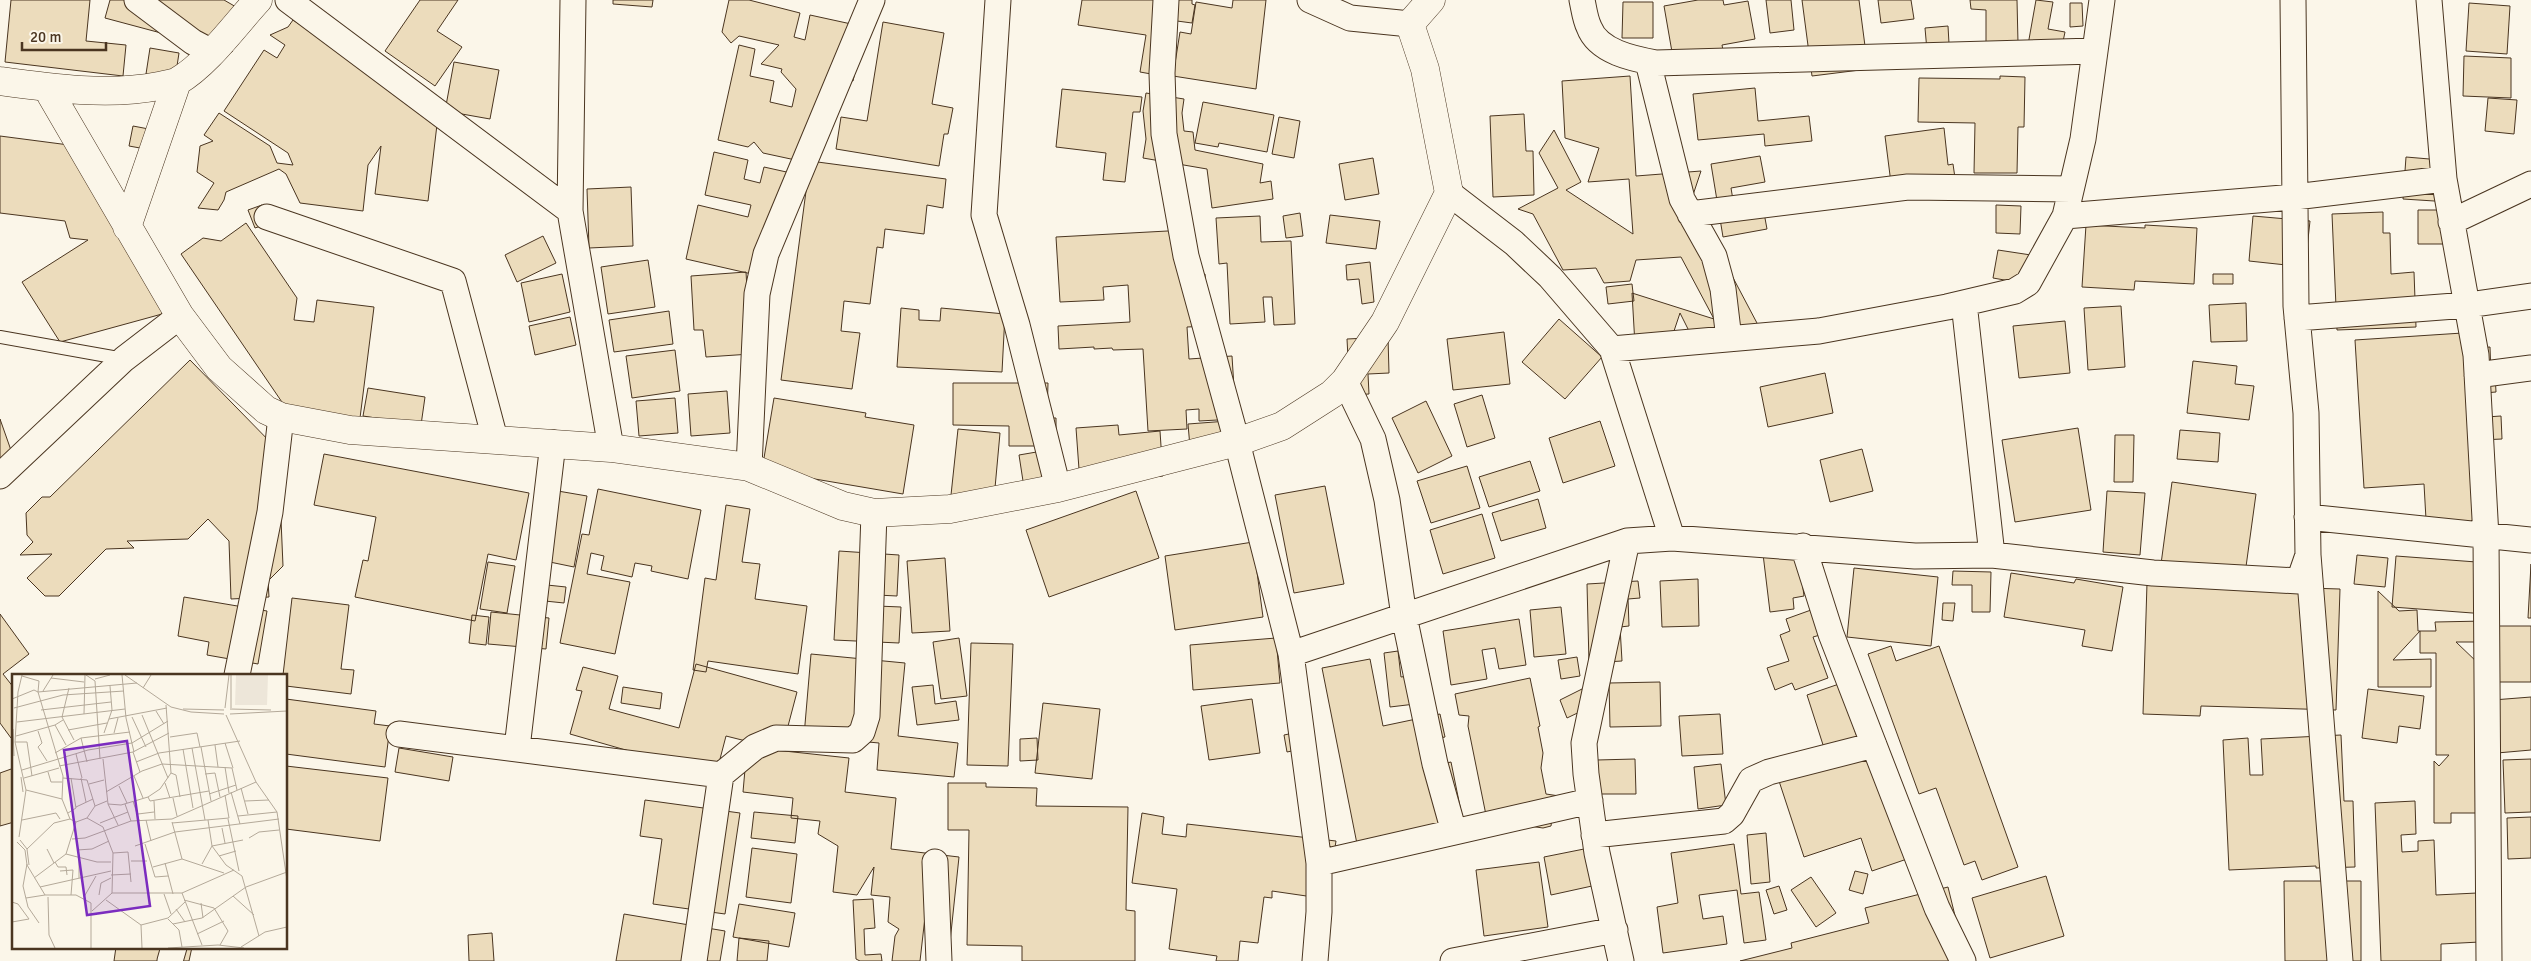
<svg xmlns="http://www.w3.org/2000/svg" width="2531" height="961" viewBox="0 0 2531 961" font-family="Signika,sans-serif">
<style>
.building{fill:#ecdcbc;stroke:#4a3520}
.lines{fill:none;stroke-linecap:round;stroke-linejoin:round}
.lane-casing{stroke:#4a3520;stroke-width:14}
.street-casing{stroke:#4a3520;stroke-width:27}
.secondary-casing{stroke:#4a3520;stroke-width:29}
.lane{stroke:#fbf6e9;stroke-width:12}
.street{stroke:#fbf6e9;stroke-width:25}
.secondary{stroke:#fbf6e9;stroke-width:28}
.inset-road{fill:none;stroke:#b4a999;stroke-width:1}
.view{fill:#7b2cbf;fill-opacity:0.15;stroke:#7b2cbf;stroke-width:2.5}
.inset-edge{fill:none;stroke:#4a3520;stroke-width:2.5}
</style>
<rect width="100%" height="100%" fill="#fbf6e9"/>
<path class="building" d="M11 0H90L86 41 126 45 123 76 5 62Z
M110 0H224L243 11 232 52 105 18Z
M420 0H458L437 31 462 47 435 86 385 51Z
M613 0H653L652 7 613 4Z
M729 0H749L800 13 794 37 805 40 810 15 865 27 853 81 833 77 814 164 763 153 754 142 748 147 718 140 739 45 755 49 750 76 774 81 770 102 792 107 796 89 781 72 782 69 761 64 779 45 739 36 731 43 722 32Z
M1082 0H1192V4L1195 5 1192 23 1177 21 1168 77 1140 72 1146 35 1078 25Z
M1233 0H1266L1256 89 1173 76 1180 32 1191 34 1196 2 1232 8Z
M1698 0H1723L1724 5 1748 1 1755 39 1722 45 1726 66 1676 75 1664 6Z
M1766 0H1791L1794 30 1770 33Z
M1802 0H1859L1868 69 1812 76Z
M1878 0H1911L1914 19 1881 23Z
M1970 0H2017L2018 43H1986V10L1971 9Z
M2036 0 2053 2 2048 29 2065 32 2061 51 2028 45Z
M1623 2H1653V38H1622Z
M2070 3H2082L2083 26 2070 27Z
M2469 3 2510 6 2507 54 2466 51Z
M293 20 438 116 428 201 375 194 381 146 368 165 363 211 300 203 286 174 279 169 226 192 224 200 218 210 198 208 214 183 197 172 200 146 213 141 204 135 219 113 270 146 277 163 293 165 288 153 224 111 264 50 277 58 285 45 270 35 288 27Z
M883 22 944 33 932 104 953 108 948 134H944L939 166 836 149 841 117 867 121Z
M1948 26 1950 61 1928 62 1925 28Z
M150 48 179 53 175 79 146 74Z
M2464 56 2511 58V98L2463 96Z
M454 62 499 70 490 119 445 111Z
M1630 76 1636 176 1701 171 1687 213 1701 217 1767 342 1697 347 1680 313 1670 343 1635 345 1632 293 1714 319 1681 257 1636 260 1630 281 1604 283 1596 268 1563 270 1533 214 1518 209 1558 188 1539 153 1554 130 1581 182 1566 190 1633 234 1629 179 1588 182 1599 148 1565 138 1562 81Z
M2000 76 2025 77 2024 127H2018L2017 173H1974L1975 123 1918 122 1919 78 2000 79Z
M1755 88 1758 121 1809 116 1812 141 1765 146 1764 134 1698 140 1693 94Z
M1062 89 1142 97 1140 112H1133L1125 182 1103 180 1106 153 1056 147Z
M1146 93 1184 99 1182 113 1184 131 1193 132 1195 150 1263 164 1260 183 1271 181 1273 199 1212 208 1207 169 1143 158 1146 139 1143 111Z
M2488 98 2517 100 2514 134 2485 131Z
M1203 102 1274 115 1267 152 1219 143 1218 147 1195 143Z
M1524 114 1526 151H1533L1534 195 1493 197 1490 116Z
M1279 117 1300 121 1294 158 1272 154Z
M133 126 154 130 151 150 129 146Z
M1944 128 1948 165 1953 164 1957 192 1892 191 1885 136Z
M0 136 69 145 173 311 60 342 22 282 88 240 70 238 65 221 0 213Z
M714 152 748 160 744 179 760 183 764 167 800 175 756 275 686 259 698 205 748 217 751 205 705 195Z
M1760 156 1765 182 1731 188 1734 206 1762 202 1767 229 1723 237 1711 164Z
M2406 157 2453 161 2450 202 2403 199Z
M1373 158 1379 194 1345 200 1339 164Z
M810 161 946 179 943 208 927 205 924 234 885 229 883 248 877 247 870 304 844 301 841 331 860 333 852 389 781 380Z
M631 187 633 246 589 248 587 189Z
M262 205 267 224 255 228 248 210Z
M1996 205 2021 206 2020 234 1996 233Z
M2418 210H2455V244H2418Z
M2383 212V233H2390L2391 274 2414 272 2416 327 2337 330 2332 214Z
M1300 213 1303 236 1286 238 1283 216Z
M1330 215 1380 221 1376 249 1326 243Z
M1260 216 1261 242 1291 241 1295 324 1274 325 1272 297H1263L1265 322 1230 324 1227 263 1219 264 1216 218Z
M2253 216 2310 221 2305 267 2249 261Z
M246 223 297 298 294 320 314 322 317 300 374 307 360 418 286 408 181 254 203 238 221 241Z
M2086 225 2145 228V225L2197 228 2194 284 2135 281 2134 290 2082 287Z
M1186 230 1188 275 1205 274 1208 326 1187 327 1189 359 1232 356 1236 419 1199 421V409L1186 410 1187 429 1148 431 1143 349 1113 350 1112 348 1094 349V347L1059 349 1058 326 1130 322 1128 285 1103 287 1104 300 1060 302 1056 237Z
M543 236 556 263 517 282 505 255Z
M1998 250 2031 255 2027 284 1993 278Z
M648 260 655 307 608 314 601 267Z
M1370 262 1374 302 1362 304 1359 279 1347 280 1346 265Z
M746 272 751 354 706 357 703 330H694L691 276Z
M562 274 570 312 529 322 521 283Z
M2213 274H2233V284H2213Z
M1632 284 1634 301 1608 304 1606 287Z
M2246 303 2247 341 2211 342 2209 305Z
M2121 306 2125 367 2088 370 2084 308Z
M901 308 919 310V320L940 321 941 308 1005 314 1002 372 897 367Z
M669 311 673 344 614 352 609 320Z
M570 317 576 345 535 355 529 326Z
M1559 319 1602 357 1565 399 1522 362Z
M2065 321 2070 373 2019 378 2013 326Z
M1504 332 1510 384 1453 390 1447 339Z
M2478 332 2479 348 2490 347 2491 375 2495 374 2496 392 2484 393 2486 417 2501 416 2502 439 2480 440 2496 533 2427 537 2424 484 2364 488 2355 340Z
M1388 337 1389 373 1368 374 1369 394 1350 395 1347 339Z
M675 350 680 391 632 398 626 356Z
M190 360 278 450 283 566 268 581 269 597 231 599 229 541 208 519 188 539 127 541 134 548 106 549 59 596H45L27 578 52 554 20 555 33 542 27 535 26 513 42 497H50Z
M2193 361 2237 366 2235 384 2254 386 2249 420 2187 413Z
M1825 373 1833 413 1768 427 1760 387Z
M953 383H1048L1047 418H1056V446H1009V426L953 425Z
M368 388 425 397 421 425 363 416Z
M727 391 730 433 691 436 688 394Z
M1482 395 1495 438 1467 447 1454 404Z
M675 398 678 433 639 436 636 401Z
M774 398 866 413 865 417 914 425 903 494 762 470Z
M1426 401 1452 456 1418 473 1392 418Z
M0 419 13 456 0 461Z
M1241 420 1242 443 1190 447 1188 424Z
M1600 421 1615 466 1563 483 1549 438Z
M1118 425 1119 435 1160 431 1163 476 1080 483 1076 428Z
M2078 428 2091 510 2015 522 2002 440Z
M958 429 1000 433 994 499 951 495Z
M2180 430 2220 433 2218 462 2177 459Z
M2115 435H2134L2133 482H2114Z
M1060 448 1047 491 1025 494 1019 455Z
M1862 449 1873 491 1830 502 1820 460Z
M324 454 529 493 516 560 488 554 475 621 355 597 363 560 368 561 376 517 314 505Z
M1530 461 1540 491 1489 507 1479 477Z
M1467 466 1480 508 1431 523 1417 481Z
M2172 482 2256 494 2245 574 2161 564Z
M1325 486 1344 584 1294 593 1275 495Z
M598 489 701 510 688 579 651 571 652 566 635 563 632 577 601 570 604 556 591 553 587 574 630 582 615 654 560 643 582 534 589 535Z
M552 490 587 496 574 567 540 560Z
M1136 491 1159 558 1049 597 1026 530Z
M2107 491 2145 493 2140 555 2103 552Z
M1538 499 1546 528 1501 541 1492 513Z
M726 505 750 509 742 562 760 564 755 599 807 606 798 674 708 661 706 672 693 670 705 578 716 580Z
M1482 514 1495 558 1443 574 1430 530Z
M1253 542 1263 617 1175 630 1165 556Z
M1798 550 1804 596 1793 598 1794 609 1770 612 1763 554Z
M839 551 899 555 897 596 877 595V606L901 607 899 643 834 640Z
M2357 555 2388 558 2385 587 2354 584Z
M2396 556 2490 563 2486 614 2392 607Z
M945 558 950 631 912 633 907 561Z
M488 562 515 566 507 613 480 609Z
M2531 564V618H2528Z
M1854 568 1938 577 1931 646 1847 637Z
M1953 571 1991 572 1990 612H1972V585H1952Z
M2011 573 2074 583 2076 579 2123 587 2112 651 2082 646 2085 630 2004 617Z
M1698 579 1699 626 1662 627 1660 581Z
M1638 581 1640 598 1628 599 1629 626 1620 627 1622 661 1589 663 1587 584Z
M528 583 566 587 564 603 526 599Z
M2147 583 2340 589 2336 710 2201 706 2200 716 2143 714Z
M2378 591 2399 611 2417 610 2418 631H2436L2435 622 2485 621 2486 642H2456L2479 664 2495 813H2451V823H2434V761L2439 766 2449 755H2436V653H2420V631L2393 660 2431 659V687H2378Z
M184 597 267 611 258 664 207 655 209 642 178 636Z
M292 598 349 605 341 669 354 670 351 694 286 686V675H283Z
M1943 603H1955L1953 621 1942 620Z
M1561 607 1566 654 1534 657 1530 610Z
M1811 610 1820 635 1813 637 1828 678 1795 690 1792 683 1775 690 1767 668 1789 661 1780 635 1790 631 1786 619Z
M491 612 549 618 546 649 488 644Z
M0 614 29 654 3 674 14 688V736L11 738 0 723Z
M472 615 489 617 486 645 469 643Z
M1519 619 1526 665 1499 669 1495 648 1482 650 1487 679 1451 685 1443 631Z
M2490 626H2531V682H2490Z
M959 638 967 696 941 699 933 642Z
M1276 638 1280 683 1193 690 1190 645Z
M971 643 1013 644 1008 766 967 765Z
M1891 646 1896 661 1939 646 2018 867 1982 880 1975 861 1964 865 1936 788 1919 794 1868 654Z
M1398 651 1401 677 1429 673 1432 702 1390 707 1384 653Z
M811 654 905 663 898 736 958 743 954 777 877 770 879 743 804 736Z
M1577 657 1580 676 1561 679 1558 660Z
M1370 659 1383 726 1440 714 1445 737 1429 740 1434 766 1451 762 1466 836 1361 864 1322 668Z
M696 664 797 692 783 745H762L726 736 713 786 657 759 570 734 582 691 576 690 583 667 618 676 609 709 679 728Z
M1530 678 1540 726 1538 727 1543 753 1541 768 1546 794 1566 797 1554 803 1551 826 1543 828 1487 820 1468 726 1469 716 1459 715 1455 694Z
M1660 682 1661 726 1610 727 1609 683Z
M1839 684 1858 740 1825 751 1807 695Z
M933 685 935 704 956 701 959 720 917 725 912 687Z
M623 687 662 693 660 709 621 703Z
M1582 689 1590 707 1567 718 1560 700Z
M2368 689 2424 696 2420 729 2399 726 2397 743 2362 738Z
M2531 697V750L2497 753 2493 700Z
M286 699 376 711 374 724 390 726 385 767 286 754Z
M1252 699 1260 753 1209 760 1201 706Z
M1043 703 1100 709 1092 779 1035 773Z
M1720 714 1723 754 1682 756 1679 716Z
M1303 731 1306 748 1287 752 1284 735Z
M2341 735 2344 801H2353L2355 867 2316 868V866L2229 870 2223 740 2248 738 2250 775H2263L2261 739Z
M1037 738 1038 760 1020 761V739Z
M747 747 849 758 845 792 896 798 891 849 959 857 948 961 925 917 920 961H892L895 936 899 929 888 922 890 897 871 895 874 867 857 895 833 892 838 846 818 834 820 821 791 818 793 798 743 792Z
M399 748 453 757 449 781 395 772Z
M1871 751 1907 859 1872 871 1861 838 1804 857 1779 781Z
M1635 759 1636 794H1598L1597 760Z
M2531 759V812L2505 813 2503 760Z
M1721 764 1726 805 1698 809 1694 767Z
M286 766 388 778 380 841 286 829Z
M14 768V822L0 826V773Z
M948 783H986V787L1037 788 1036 806 1128 807 1126 910 1135 911V961H1022V946L967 945 969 830H948Z
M645 800 740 813 725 914 653 904 662 839 640 836Z
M2415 801 2416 834 2401 835 2402 852 2418 851V841L2434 840 2436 895 2477 893 2480 942 2441 944V961H2381L2375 803Z
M754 812 798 816 795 843 751 838Z
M1142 813 1164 817 1162 834 1186 837 1187 824 1336 841 1327 899 1272 891V898L1264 897 1258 943 1240 941 1238 961H1216L1217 956 1169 949 1177 889 1132 883Z
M2531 817V858L2508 859 2507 818Z
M1766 833 1770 882 1751 884 1747 835Z
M1734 844 1741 894 1759 892 1766 940 1744 943 1737 890 1699 895 1703 919 1723 916 1727 944 1663 953 1657 907 1678 903 1671 853Z
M752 848 797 854 791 903 746 897Z
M1584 849 1592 886 1551 895 1544 857Z
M1539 862 1548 927 1484 936 1476 870Z
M1855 871 1868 874 1863 894 1849 890Z
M2046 876 2064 936 1990 958 1972 898Z
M1811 877 1836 913 1816 927 1791 890Z
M2284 881H2361V961H2285Z
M1779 886 1787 910 1774 914 1766 890Z
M1948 887 1966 961H1740L1792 948 1791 943 1869 923 1865 908Z
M873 899 875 928 864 929 865 955 881 954 882 961H860L856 959 853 900Z
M739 904 795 913 789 947 733 937Z
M624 914 725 931 720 961H616Z
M492 933 494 961H469L468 935Z
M739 938 769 941 767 961H737Z
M116 947H192L189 961H114Z"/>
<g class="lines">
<g class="lane-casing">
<path id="lane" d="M0 337 124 359"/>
</g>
<g class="street-casing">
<path id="street" d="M137 0 193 42 212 52
M288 0 570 211
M573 0 570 211 611 448
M998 0 984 215 1017 325 1058 488
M1166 0 1162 73 1164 134 1186 256 1237 442 1291 654 1319 863V912L1315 961
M1310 0 1350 18 1410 24
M1582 0C1584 9 1585 19 1589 27 1598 52 1634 59 1656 63L2095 51
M2293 0 2296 306 2306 413 2308 555 2340 961
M2429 0 2444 179 2476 355 2486 537 2489 961
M1648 62 1682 199 1714 256 1723 289 1729 339
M1449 193 1514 243 1550 277 1612 349 1672 538
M1690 214 1908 187 2071 189
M2065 216 2295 197 2444 179
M267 217 453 281 495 439
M2451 222 2531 184
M1964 303 1992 555
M2297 318 2468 305 2531 296
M1612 349 1819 331 1947 307 2015 291 2028 283 2065 216 2083 139 2102 0
M2477 375 2531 368
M1345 381 1373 439 1387 500 1404 616 1435 764 1454 832
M749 467 757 294 766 254 872 0
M0 476 124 359 180 316
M2307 517 2531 540
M1803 546 1831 634 1937 908 1963 961
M1291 654 1627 541 1672 538 1915 556 1992 555 2153 573 2299 581 2308 555
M237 675 270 512 281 417
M399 734 721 775 755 747 776 738 853 740 862 732 867 716 874 513
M517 748 553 443
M1594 835 1724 821 1732 814 1751 780 1769 772 1874 745
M935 862 939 961
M1319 863 1590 801
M170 961 174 947
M694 961 721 775
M1453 961 1615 930
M1621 961 1597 853 1586 774 1584 743 1627 541"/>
</g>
<g class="secondary-casing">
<path id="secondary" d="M0 81C51 88 108 96 159 86 165 84 173 84 178 81 208 63 234 26 258 0
M47 88 180 316 219 368 266 410 281 417 350 430 611 448 749 467 843 506 874 513 950 509 1058 488 1237 442 1282 426 1332 394 1345 381 1385 322 1449 193 1425 69 1410 24 1431 0
M127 227 177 82"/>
</g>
<use href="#lane" class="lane"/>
<use href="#street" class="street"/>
<use href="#secondary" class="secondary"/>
</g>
<g transform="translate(12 674)">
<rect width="275" height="275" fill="#fbf6e9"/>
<path d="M224 1H256L255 31H223Z" fill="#ede6d9"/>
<path class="inset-road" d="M74 1 83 7 88 85M110 1 114 44 122 78M113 1 159 33 179 38 212 40M10 2 27 7 26 18 125 9M39 4 72 8M83 5 98 1M57 14 50 43 62 66M131 14 139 1M31 17 41 1M0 25 22 16 26 18 51 102 50 125M2 34 51 21 112 17M213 34 217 1M219 34V1M171 35 212 36M218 35 259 36M29 36 99 28M144 37 152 50M72 40 73 1M218 40 275 37M130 41 156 104M214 41 244 108 265 138 275 206M120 43 134 73M97 45 155 34M51 46 43 51 54 71M5 48 113 35M1 55 2 82M56 56 95 49M26 57 30 69 26 73 35 87M92 59 100 36 98 12M102 59 106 44M4 62 43 51M158 63 185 59 188 73M69 64 75 88M3 68H15L20 102M213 69 221 94M203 71 206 93M189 73 199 127M180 74 193 146M171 75 181 134M121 78 128 98M43 79 69 64 118 58M64 80 70 104M91 85 96 130 106 151M124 88 147 79 228 67M47 92 121 78 157 59M213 93 217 119M10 96 76 76 120 69 156 47M36 98 39 108H50M159 99 164 101 168 123M193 100 203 99 208 123M122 102 131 124M9 103 11 118M12 104 47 94M51 104 75 106 83 132M69 104 74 128M153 109 158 124M77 110 92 106M107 112 115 129M229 114 236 140M14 116 50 125 58 145 64 148 75 144 91 153 101 179 100 219 80 237M94 118 130 97 150 90 220 94 225 116M219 118 228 150M197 120 224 111M136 123 138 127 197 117M161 124 165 142M121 127 127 146M142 127 143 145M233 127 257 126M96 130 109 131 136 123 148 115 159 99 154 31M113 130 119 147M64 133 81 125M56 139 64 134 59 104M126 140 142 138M226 142 265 138M75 144 83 132 95 127M216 145 227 197M10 146 44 139 48 145M134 146 139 167M196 146 200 172 214 191 230 202 247 262M160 148 170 185M88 149 116 138M160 149 217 144 213 121M210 154 213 169M7 163 14 116 3 68 6 18 10 1M237 164 247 158 267 156M60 165 73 164 119 147 160 145 244 108M8 166 15 175 17 191M5 168 13 176 15 191 33 221H64L79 229V274M133 170 143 203 156 202M123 172 163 158 267 145M15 175 42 149 58 145M35 175 42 189M65 176 80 175 97 167M101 179 116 178 119 208M54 180 85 188H99M207 182 224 177M119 187H135M43 188 46 193H54L55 201M153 189 161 220M15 190 11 212 16 233 27 249M190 190 200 172 231 166M141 193 170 185 212 199M48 197 61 196 59 221M99 201 119 200M22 204 54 180 64 148M67 204V184M28 213 99 197M100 219H170L222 196M170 219 190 271M152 220 159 240M87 221 89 209 99 204M221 222 242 241M36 223 37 261 43 274M72 223 84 202M14 224 33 221M94 226 129 251 130 274M172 226 202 234 216 257 208 271M0 228 6 230 17 245 0 248M189 229 191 244M164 235 173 248M156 245 167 256 170 273M161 250 190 244 234 213 275 198M129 251 156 244 173 228M185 260 212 247M229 273 253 258 275 253M156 274 206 271 232 274"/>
<path class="view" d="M115 67 138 232 75 241 52 76Z"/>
<rect width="275" height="275" class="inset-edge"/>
</g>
<path d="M22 42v8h84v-8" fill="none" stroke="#4a3520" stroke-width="2.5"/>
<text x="30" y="42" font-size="15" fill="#4a3520" stroke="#fbf6e9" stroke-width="4" paint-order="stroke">20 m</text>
</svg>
